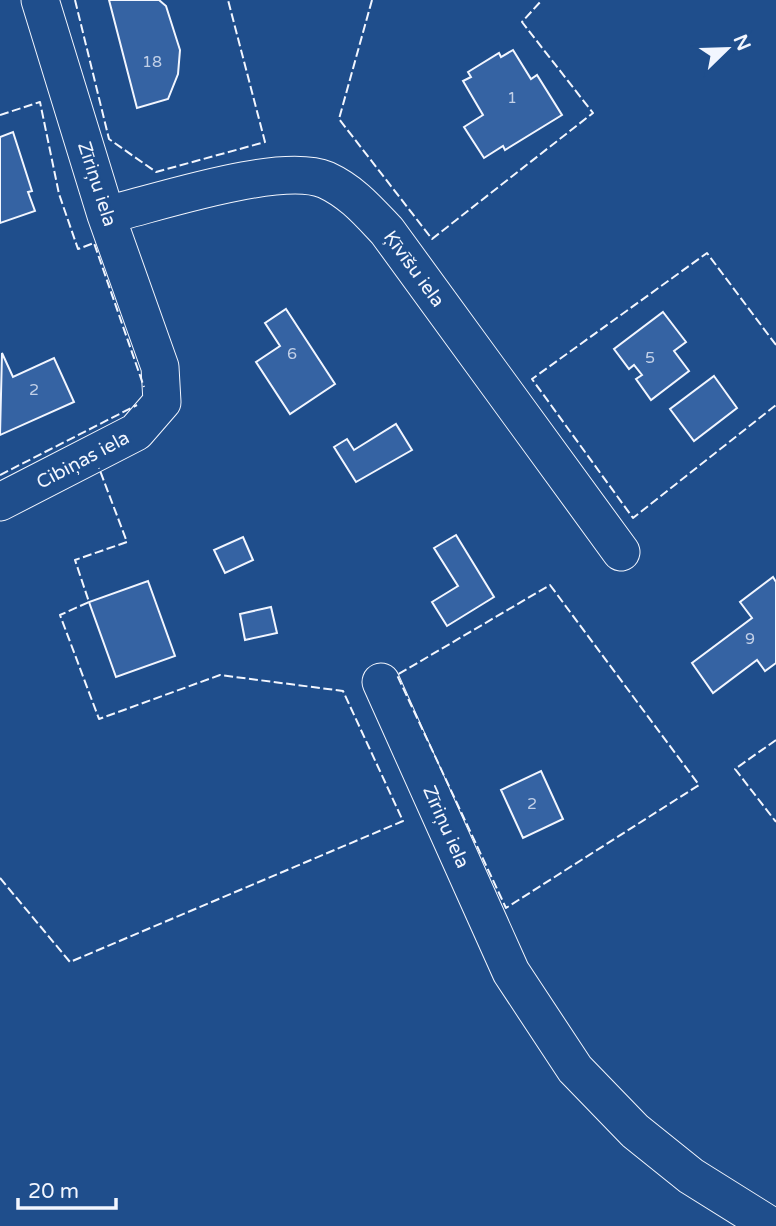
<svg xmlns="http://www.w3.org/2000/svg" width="776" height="1226" viewBox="0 0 776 1226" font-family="'Varela Round',sans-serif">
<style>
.building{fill:#3563a3;stroke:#f2f6ff;stroke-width:2}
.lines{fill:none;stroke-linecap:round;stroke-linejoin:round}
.minor-casing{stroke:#f2f6ff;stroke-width:39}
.minor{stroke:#1f4e8c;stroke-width:37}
.fence{stroke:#f2f6ff;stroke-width:2;stroke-dasharray:9 3.5;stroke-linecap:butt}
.labels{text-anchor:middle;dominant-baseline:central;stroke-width:5;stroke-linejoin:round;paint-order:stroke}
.number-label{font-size:16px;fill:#c3d1e8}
.street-label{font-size:19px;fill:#f2f6ff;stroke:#1f4e8c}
</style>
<rect width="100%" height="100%" fill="#1f4e8c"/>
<path class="building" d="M109 0H159L166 6 180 50 178 74 168 99 137 108Z
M513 50 531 79 537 75 562 115 505 150 503 146 484 158 464 127 483 115 463 81 471 77 468 72 499 53 501 57Z
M13 132 32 191 28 192 35 211 0 223V137Z
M286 309 335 384 290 414 256 362 280 346 265 323Z
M663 312 686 342 674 351 689 371 651 400 636 379 642 375 634 365 629 369 614 349Z
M2 353 13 377 54 358 74 402 0 435Z
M714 376 737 408 694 441 670 409Z
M396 424 412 450 356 482 334 447 347 439 354 450Z
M456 535 494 597 447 626 432 602 458 586 434 548Z
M243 537 253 560 225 573 214 550Z
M773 577 776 582V663L765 671 757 660 713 693 692 663 752 618 740 602Z
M148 581 175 656 116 677 89 602Z
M271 607 277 633 245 640 240 614Z
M541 771 563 819 523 838 501 790Z"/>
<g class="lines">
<g class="minor-casing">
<path id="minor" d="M106 215C157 203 281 161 326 180 352 192 368 211 387 231L621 552
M0 502 136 432 162 402 160 367 106 215 40 0
M381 682 511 972 575 1069 635 1131 691 1176 771 1226"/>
</g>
<use href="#minor" class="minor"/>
<path class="fence" d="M75 0 109 139 156 172 265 142 228 0
M372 0 339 119 432 239 593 113 522 22 542 0
M0 115 40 102 59 194 78 249 94 243 144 387
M776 345 707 253 532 379 633 518 776 405
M0 475 137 405
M550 585 699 785 506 908 397 675Z
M776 740 735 769 776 822
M0 878 70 962 403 821 343 691 220 675 99 719 60 615 89 602 75 560 127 542 99 468"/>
</g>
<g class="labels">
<g class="number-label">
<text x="152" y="62">18</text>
<text x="512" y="98">1</text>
<text x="292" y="354">6</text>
<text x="650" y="358">5</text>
<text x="34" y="390">2</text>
<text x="750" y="639">9</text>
<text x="532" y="804">2</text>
</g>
<g class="street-label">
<text transform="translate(97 184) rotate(72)">Zīriņu iela</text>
<text transform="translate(414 269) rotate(54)">Ķīvīšu iela</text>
<text transform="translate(83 460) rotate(-28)">Cibiņas iela</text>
<text transform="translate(446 827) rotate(66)">Zīriņu iela</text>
</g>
</g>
<g transform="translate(727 49) rotate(67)" stroke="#1f4e8c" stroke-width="5" paint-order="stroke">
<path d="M0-5L12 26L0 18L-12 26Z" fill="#f2f6ff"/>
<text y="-10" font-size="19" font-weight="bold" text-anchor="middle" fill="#f2f6ff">N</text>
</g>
<path d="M18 1198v10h98v-10" fill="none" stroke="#f2f6ff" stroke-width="3.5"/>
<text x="28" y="1198" font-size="21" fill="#f2f6ff" stroke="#1f4e8c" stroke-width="5" paint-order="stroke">20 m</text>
</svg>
